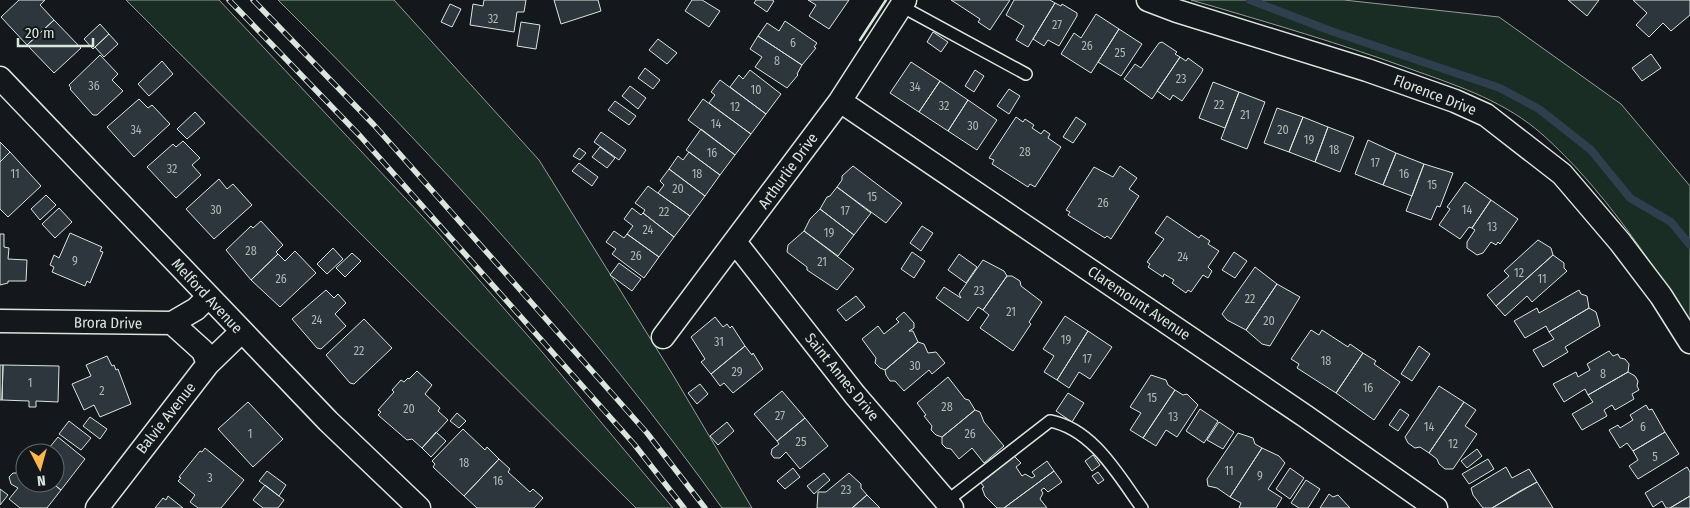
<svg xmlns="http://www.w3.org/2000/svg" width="1690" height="508" viewBox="0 0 1690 508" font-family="'Fira Sans Condensed',sans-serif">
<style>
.green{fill:#1a2d24;stroke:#939e99}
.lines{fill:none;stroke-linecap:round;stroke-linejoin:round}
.stream{stroke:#2f3f4d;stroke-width:8}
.building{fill:#2c363c;stroke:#d8e6dc}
.lane-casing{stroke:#d8e6dc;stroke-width:14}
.street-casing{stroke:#d8e6dc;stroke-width:25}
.lane{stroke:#14181c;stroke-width:11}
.street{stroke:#14181c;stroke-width:22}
.rail-casing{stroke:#d8e6dc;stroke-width:5.5}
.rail{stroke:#14181c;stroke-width:4;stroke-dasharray:11;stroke-linecap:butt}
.wall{stroke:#d8e6dc;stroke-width:2.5}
.labels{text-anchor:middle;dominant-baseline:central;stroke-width:4;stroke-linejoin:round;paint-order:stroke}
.number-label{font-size:12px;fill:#adbab4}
.street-label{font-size:15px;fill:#d8e6dc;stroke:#14181c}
</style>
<rect width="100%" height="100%" fill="#14181c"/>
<path class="green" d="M126 0H219L437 232 543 353 673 508H636Z
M278 0H394L539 160 673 375 752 508H722C591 325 437 158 278 0Z
M1191 0H1344L1499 17 1621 104 1690 186V323C1648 257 1602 188 1543 135 1506 102 1461 87 1416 71 1342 44 1267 22 1191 0Z"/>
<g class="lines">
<path class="stream" d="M1250 0 1331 31 1500 88 1539 109 1591 150 1630 198 1671 222 1690 245"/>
</g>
<path class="building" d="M19 0H45L40 5 54 20 27 45 1 17Z
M484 0H526L524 12H517L514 32 470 25 473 4 483 6Z
M554 0H598L601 11 561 24Z
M692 0H702L720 11 709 27 685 11Z
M756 0H772L774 1 767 12 754 3Z
M808 0H849L829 29 809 16 816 5Z
M951 0H1010L990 30 978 22 980 19Z
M1014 0H1050L1055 3 1028 47 1016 40 1024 26 1006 15Z
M1568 0H1599L1587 16Z
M1633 0H1690V15L1671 31 1663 23 1649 37 1636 25 1647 13Z
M1055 3 1061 6 1062 4 1077 13V16L1059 46 1048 40 1044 46 1033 39Z
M450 4 461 9 452 27 441 22Z
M1096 14 1119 29 1091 73 1061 54 1074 33 1081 38Z
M54 20 81 48 54 73 27 45Z
M785 21 817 43 814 47 816 48 802 65 758 36 767 23 779 31Z
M521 22 540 25 536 49 517 46Z
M100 24 109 34 93 49 84 39Z
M1119 29 1142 44 1121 76 1098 62Z
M933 32 948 42 941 52 927 42Z
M109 34 118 44 104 57 95 47Z
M758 36 802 65 797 74 798 75 787 88 755 67 762 57 750 49Z
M658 39 677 53 667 64 649 50Z
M1162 42 1177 52 1175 54 1180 57 1152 99 1124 79 1135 64 1141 68 1159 43Z
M1651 54 1661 68 1642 81 1632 68Z
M100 55 118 74 112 80 123 91 97 115H93L70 89 71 88 69 85Z
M1180 57 1186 61 1188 58 1203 69 1202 72 1182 101 1173 95 1170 100 1157 91Z
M162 61 173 74 149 96 138 84Z
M911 62 940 81 919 112 890 93Z
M645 68 660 80 653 89 638 78Z
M750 70 781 94 766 114 730 87 739 75 743 79Z
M975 70 984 76 974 92 965 86Z
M720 80 766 114 751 134 709 103 715 95 711 92Z
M940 81 968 100 948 131 919 112Z
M1213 82 1239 92 1225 128 1199 118Z
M630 86 646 98 638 109 622 96Z
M1009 89 1020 96 1009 114 997 106Z
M1239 92 1265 102 1247 149 1221 139Z
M139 99 148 108 152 105 170 124 134 157 107 127Z
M703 99 751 134 735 155 688 120Z
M968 100 997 120 977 150 948 131Z
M615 101 636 116 629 125 608 110Z
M1277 108 1303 117 1289 152 1264 143Z
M195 112 205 123 187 139 177 129Z
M1016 117 1023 122 1025 119 1034 125 1032 128 1041 134 1044 130 1050 134 1048 138 1061 147 1035 187 1030 184 1028 187 992 164 994 160 989 158Z
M1076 117 1086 124 1073 143 1063 137Z
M1303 117 1328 127 1315 162 1289 152Z
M1328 127 1354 137 1340 172 1315 162Z
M701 129 735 155 720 175 686 150Z
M601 132 626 150 619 160 594 142Z
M1368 140 1396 153 1383 185 1355 174Z
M183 141 200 158 192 165 201 175 176 198 147 167 173 144 176 147Z
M0 142 10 152 0 162Z
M600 147 615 158 607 168 592 157Z
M579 148 586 153 580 160 573 156Z
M10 152 41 186 8 217 0 209V162Z
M689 152 720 175 705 196 669 169 678 156 683 160Z
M1396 153 1424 164 1412 196 1383 185Z
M579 163 598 177 592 186 572 171Z
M1424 164 1453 173 1440 207 1437 206 1431 220 1406 211Z
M853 166 902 203 886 223 837 187 842 180V176Z
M1120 166 1137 178 1129 189 1139 196 1111 239 1107 236 1105 238 1068 215 1070 212 1066 210 1094 167 1113 177Z
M669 169 705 196 690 216 658 193 664 185 660 181Z
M219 179 227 189 233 184 252 205 214 239 186 209Z
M1465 182 1491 200 1472 228 1469 227 1460 239 1439 225 1450 209 1447 207Z
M648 186 690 216 674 237 643 213 645 210 635 203Z
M837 187 871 213 854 235 820 209 827 197 830 196Z
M46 195 56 205 40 220 31 209Z
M1491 200 1518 219 1500 244 1498 242 1496 245 1491 242 1483 253 1477 255 1467 248V242L1475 230 1472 228Z
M59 208 72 222 55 238 42 224Z
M632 208 641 215 643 213 674 237 659 257 627 234 633 226 624 219Z
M820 209 854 235 838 256 804 231 810 219Z
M1167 216 1199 238 1201 235 1210 241 1208 244 1219 251 1208 267 1212 271 1208 278 1203 275 1191 292 1188 290 1186 293 1172 283 1174 280 1164 274 1163 277 1148 267 1150 264 1147 262 1164 239 1155 233Z
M261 221 283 245 276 252 278 254 251 280 226 250 251 226 253 228Z
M922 226 933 233 921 251 910 243Z
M614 231 624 238 627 234 659 257 644 278 612 254 616 249 606 242Z
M804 231 854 269 837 290 807 270V267L787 252 788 245Z
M70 233 102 247 100 251 103 252 90 283 87 281 85 286 52 272 54 267 50 265 54 255 59 258Z
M0 234H4V247L9 248 8 259 27 260 26 281H8V283L0 285Z
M1538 240 1551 248 1553 255 1496 306 1487 295 1509 276 1504 271Z
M333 248 343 259 327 274 317 264Z
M295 251 316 273 280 307 251 280 278 254 285 261Z
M912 252 925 261 914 278 901 269Z
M1234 252 1247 261 1235 278 1222 270Z
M352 253 361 261 345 277 336 268Z
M959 254 977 267 966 283 948 270Z
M1553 255 1564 263V268L1567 271 1532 302 1527 296 1505 316 1496 306Z
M983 260 1004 271 1007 276 983 310 978 307 968 321 936 298 944 287 961 298 959 294Z
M619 263 641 279 632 291 610 275Z
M1255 267 1277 284 1246 330 1227 320 1222 314Z
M1007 276H1012L1020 281 1021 286 1042 302 1029 322 1031 324 1013 351 980 328 989 315 983 310Z
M1277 284 1300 297 1270 346 1262 344 1246 330Z
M326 290 334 298 338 294 346 303 335 314 346 326 321 349 317 348 292 319Z
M1579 290 1581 294 1587 296 1589 308 1549 332 1546 326 1525 338 1514 321 1537 308 1539 313Z
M856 296 865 307 846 321 837 310Z
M1589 308 1596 312 1600 326 1565 347 1568 352 1543 367 1533 350 1554 339 1549 332Z
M904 312 914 323V328L909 331H913L918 342 885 370 880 368 875 363 876 358 862 339 878 326 884 334 899 322 896 319Z
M1065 316 1088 331 1057 380 1044 372 1054 356 1043 349Z
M715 317 723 327 727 324 730 328 732 326 745 346 711 374 701 362 705 359 691 337Z
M364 319 392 348 354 384 350 383 326 355Z
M1311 330 1319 335 1322 330 1348 347 1350 344 1363 353 1336 393 1297 368 1299 364 1291 359Z
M1088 331 1112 347 1090 379 1079 372 1069 388 1057 380Z
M918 342 924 344 928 353 936 352 945 363 932 374 929 370 904 391 895 381H890L886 375 885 370Z
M745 346 752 355 753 353 763 369 733 393 724 383 720 386 711 374Z
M1419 346 1430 354 1412 381 1401 374Z
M1609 351 1613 356 1618 354 1620 358 1625 359 1629 364 1628 372 1588 395 1585 389 1564 402 1553 384 1576 372 1578 377 1590 370 1587 364Z
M1363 353 1376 361 1374 364 1400 382 1374 420 1336 393Z
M107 356 112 366 114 365 116 370 118 369 131 404 100 417 94 405 84 410 72 384 91 376 86 365Z
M0 365H3L2 400H0Z
M3 365 59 366 58 402 36 401V407H29V401L2 400Z
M417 371 432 385 425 394 440 408 438 411 448 420 422 448 412 439 407 440 378 415 381 412 378 410 394 392 392 390 401 380 404 382 408 378 409 379Z
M1628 372 1635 376 1638 381 1637 386 1639 390 1632 394 1634 399 1615 410 1612 405 1604 410 1607 416 1582 430 1572 414 1593 402 1588 395Z
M1151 375 1166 380 1168 385 1175 390 1143 438 1130 430 1141 413 1130 407Z
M948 377 965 399 969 400 975 410 942 437 936 435 931 430 932 426 924 416 926 415 917 403Z
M700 384 708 394 697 404 688 393Z
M1439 386 1464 402 1429 453 1420 447 1415 448 1408 443 1405 437Z
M1175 390 1183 395 1187 394 1198 405 1177 437 1166 430 1156 446 1143 438Z
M782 391 805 418 777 441 754 414Z
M1068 393 1084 403 1072 422 1056 411Z
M248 402 283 439 253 467 218 429Z
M1464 402 1476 410 1465 426 1477 434 1453 469H1445L1439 464 1437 459 1429 453Z
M1646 405 1649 410 1652 409 1665 432 1633 451 1627 443 1620 448 1609 430 1618 425 1620 428 1633 420 1630 415Z
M1200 409 1218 421 1204 443 1186 431Z
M1400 409 1409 415 1398 431 1389 425Z
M975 410 980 412 984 422 1004 446 984 463 972 448 959 459 951 449 946 448 942 444V437Z
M457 413 466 421 459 428 450 421Z
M90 417 107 429 100 439 83 426Z
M805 418 828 446 800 469 786 452 780 458H774L771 454 772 449 779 444 777 441Z
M69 421 91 438 81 450 59 434Z
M727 422 734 431 718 445 710 436Z
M1219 422 1234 432 1223 449 1207 440Z
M463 429 485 450 487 447 499 459 464 496 433 467 435 464 432 461Z
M436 432 446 441 431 457 422 448Z
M1665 432 1679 454 1638 479 1629 466 1638 460 1633 451Z
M1238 433 1253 438 1255 444 1262 448 1230 497 1217 488 1208 486 1207 479Z
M58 437 85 459 61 490 52 483H55V453H45Z
M205 448 244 480 221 508H198L190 502 195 495 178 481 181 478 179 477 200 451 202 452Z
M1262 448 1279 456 1285 463 1268 489 1282 498 1276 508H1239L1241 503 1230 497Z
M1477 449 1482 456 1467 468 1461 461Z
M1093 455 1100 465 1092 471 1085 461Z
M1014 456 1021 463 1016 467 1022 476 1025 474 1032 478 1035 476 1032 472 1047 461 1054 471 1004 508H997L985 496 982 488 984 487 981 483Z
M499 459 510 469 508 472 530 492 533 489 543 498 534 508H477L464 496Z
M1488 459 1494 469 1469 484 1462 474Z
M1506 467 1512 478 1529 469 1537 482 1492 508H1483L1473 495 1471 488Z
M1687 467 1690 472V496L1670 508H1666L1662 501 1653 507 1645 493Z
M793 468 800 477 785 489 777 481Z
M1290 468 1304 478 1290 499 1276 489Z
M267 471 286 485 279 496 259 481Z
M1054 471 1062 482 1048 492 1044 488 1041 490 1043 493 1040 499 1047 508H1004Z
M1098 472 1104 480 1098 484 1092 476Z
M13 473H20L25 477V483H52L61 490 47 508H20L9 499 18 488 11 484 9 477Z
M824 473 830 480 814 494 807 486Z
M849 473 861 484V488L867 495 852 508H817L818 492H826Z
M1306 480 1320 489 1308 508H1299L1291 503Z
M1537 482 1553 508H1492L1520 491Z
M265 485 284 500 278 508H263L253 500Z
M0 489 8 495 0 505Z
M1329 494 1333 497 1338 495 1350 508H1320Z
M867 495 880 508H852Z
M168 496 183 508H155L163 498 166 500Z
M1690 496V508H1670Z"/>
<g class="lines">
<g class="lane-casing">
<path id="lane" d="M901 6 1026 74
M947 501 1050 421C1093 429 1118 475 1142 508"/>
</g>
<g class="street-casing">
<path id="street" d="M1148 0 1177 11 1367 70 1455 101 1486 115 1562 174 1620 242 1661 296 1690 342
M0 78 328 421 419 508
M840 101 1305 416 1436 508
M735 242 855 395 952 508
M0 321 172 323 196 309 208 297
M172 323 203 351 208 364
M663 337 840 101 905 0
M97 508 208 364 241 332"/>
</g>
<use href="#lane" class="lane"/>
<use href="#street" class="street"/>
<g class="rail-casing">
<path id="rail" d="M229 0 361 137 634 444 684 508
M253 0 374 125 647 433 705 508"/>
</g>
<use href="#rail" class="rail"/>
<path class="wall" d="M860 40 886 0"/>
</g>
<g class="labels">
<g class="number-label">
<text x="493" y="19">32</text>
<text x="1057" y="25">27</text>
<text x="793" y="43">6</text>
<text x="1087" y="46">26</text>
<text x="1120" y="53">25</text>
<text x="777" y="61">8</text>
<text x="1181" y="79">23</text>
<text x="94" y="86">36</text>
<text x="915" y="87">34</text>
<text x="756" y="90">10</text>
<text x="1219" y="105">22</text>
<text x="944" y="106">32</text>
<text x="735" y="107">12</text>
<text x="1245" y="115">21</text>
<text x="716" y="124">14</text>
<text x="973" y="126">30</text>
<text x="136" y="130">34</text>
<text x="1283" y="130">20</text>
<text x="1309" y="140">19</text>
<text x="1334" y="150">18</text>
<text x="1025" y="152">28</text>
<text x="712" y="153">16</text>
<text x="1375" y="163">17</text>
<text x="172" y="169">32</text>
<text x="15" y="174">11</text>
<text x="697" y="174">18</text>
<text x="1404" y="174">16</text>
<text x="1432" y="185">15</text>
<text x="678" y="189">20</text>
<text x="872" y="197">15</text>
<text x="1103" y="203">26</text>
<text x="216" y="210">30</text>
<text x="1467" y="210">14</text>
<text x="845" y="211">17</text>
<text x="664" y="212">22</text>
<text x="1492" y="227">13</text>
<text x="648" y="230">24</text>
<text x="829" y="233">19</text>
<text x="251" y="251">28</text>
<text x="636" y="256">26</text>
<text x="1183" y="257">24</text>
<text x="75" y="261">9</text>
<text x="822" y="262">21</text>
<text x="1519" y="273">12</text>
<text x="281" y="279">26</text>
<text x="1542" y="279">11</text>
<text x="979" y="291">23</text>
<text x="1250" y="299">22</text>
<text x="1011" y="312">21</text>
<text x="317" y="320">24</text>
<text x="1269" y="321">20</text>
<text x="1066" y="340">19</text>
<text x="719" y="342">31</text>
<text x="359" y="351">22</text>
<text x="1087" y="359">17</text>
<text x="1326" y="361">18</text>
<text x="915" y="366">30</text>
<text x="737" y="372">29</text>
<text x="1603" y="374">8</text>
<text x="30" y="383">1</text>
<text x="1368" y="388">16</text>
<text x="102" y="391">2</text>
<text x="1152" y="398">15</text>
<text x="947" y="407">28</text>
<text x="409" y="409">20</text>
<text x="780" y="416">27</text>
<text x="1173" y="417">13</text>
<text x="1429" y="427">14</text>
<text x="1643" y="427">6</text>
<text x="250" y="434">1</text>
<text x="970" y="434">26</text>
<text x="801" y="442">25</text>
<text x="1453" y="444">12</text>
<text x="1655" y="457">5</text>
<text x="464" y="463">18</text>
<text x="1229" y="471">11</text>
<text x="1260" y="476">9</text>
<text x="210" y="478">3</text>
<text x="498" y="481">16</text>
<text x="846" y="490">23</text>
</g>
<g class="street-label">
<text transform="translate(1435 95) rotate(21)">Florence Drive</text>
<text transform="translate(788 171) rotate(-54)">Arthurlie Drive</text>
<text transform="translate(207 296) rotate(47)">Melford Avenue</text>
<text transform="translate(1139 303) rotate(34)">Claremount Avenue</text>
<text transform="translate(108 323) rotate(1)">Brora Drive</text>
<text transform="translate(842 377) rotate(51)">Saint Annes Drive</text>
<text transform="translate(166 418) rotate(-52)">Balvie Avenue</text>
</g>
</g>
<g transform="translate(40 468) rotate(174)"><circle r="24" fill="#14181c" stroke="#626a69"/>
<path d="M0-4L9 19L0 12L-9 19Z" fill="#ffb74d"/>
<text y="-8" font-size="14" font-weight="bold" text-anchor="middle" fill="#d8e6dc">N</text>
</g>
<path d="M18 38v8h75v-8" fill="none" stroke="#d8e6dc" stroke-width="2.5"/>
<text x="25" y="38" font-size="15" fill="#d8e6dc" stroke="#14181c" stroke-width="4" paint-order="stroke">20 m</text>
</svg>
